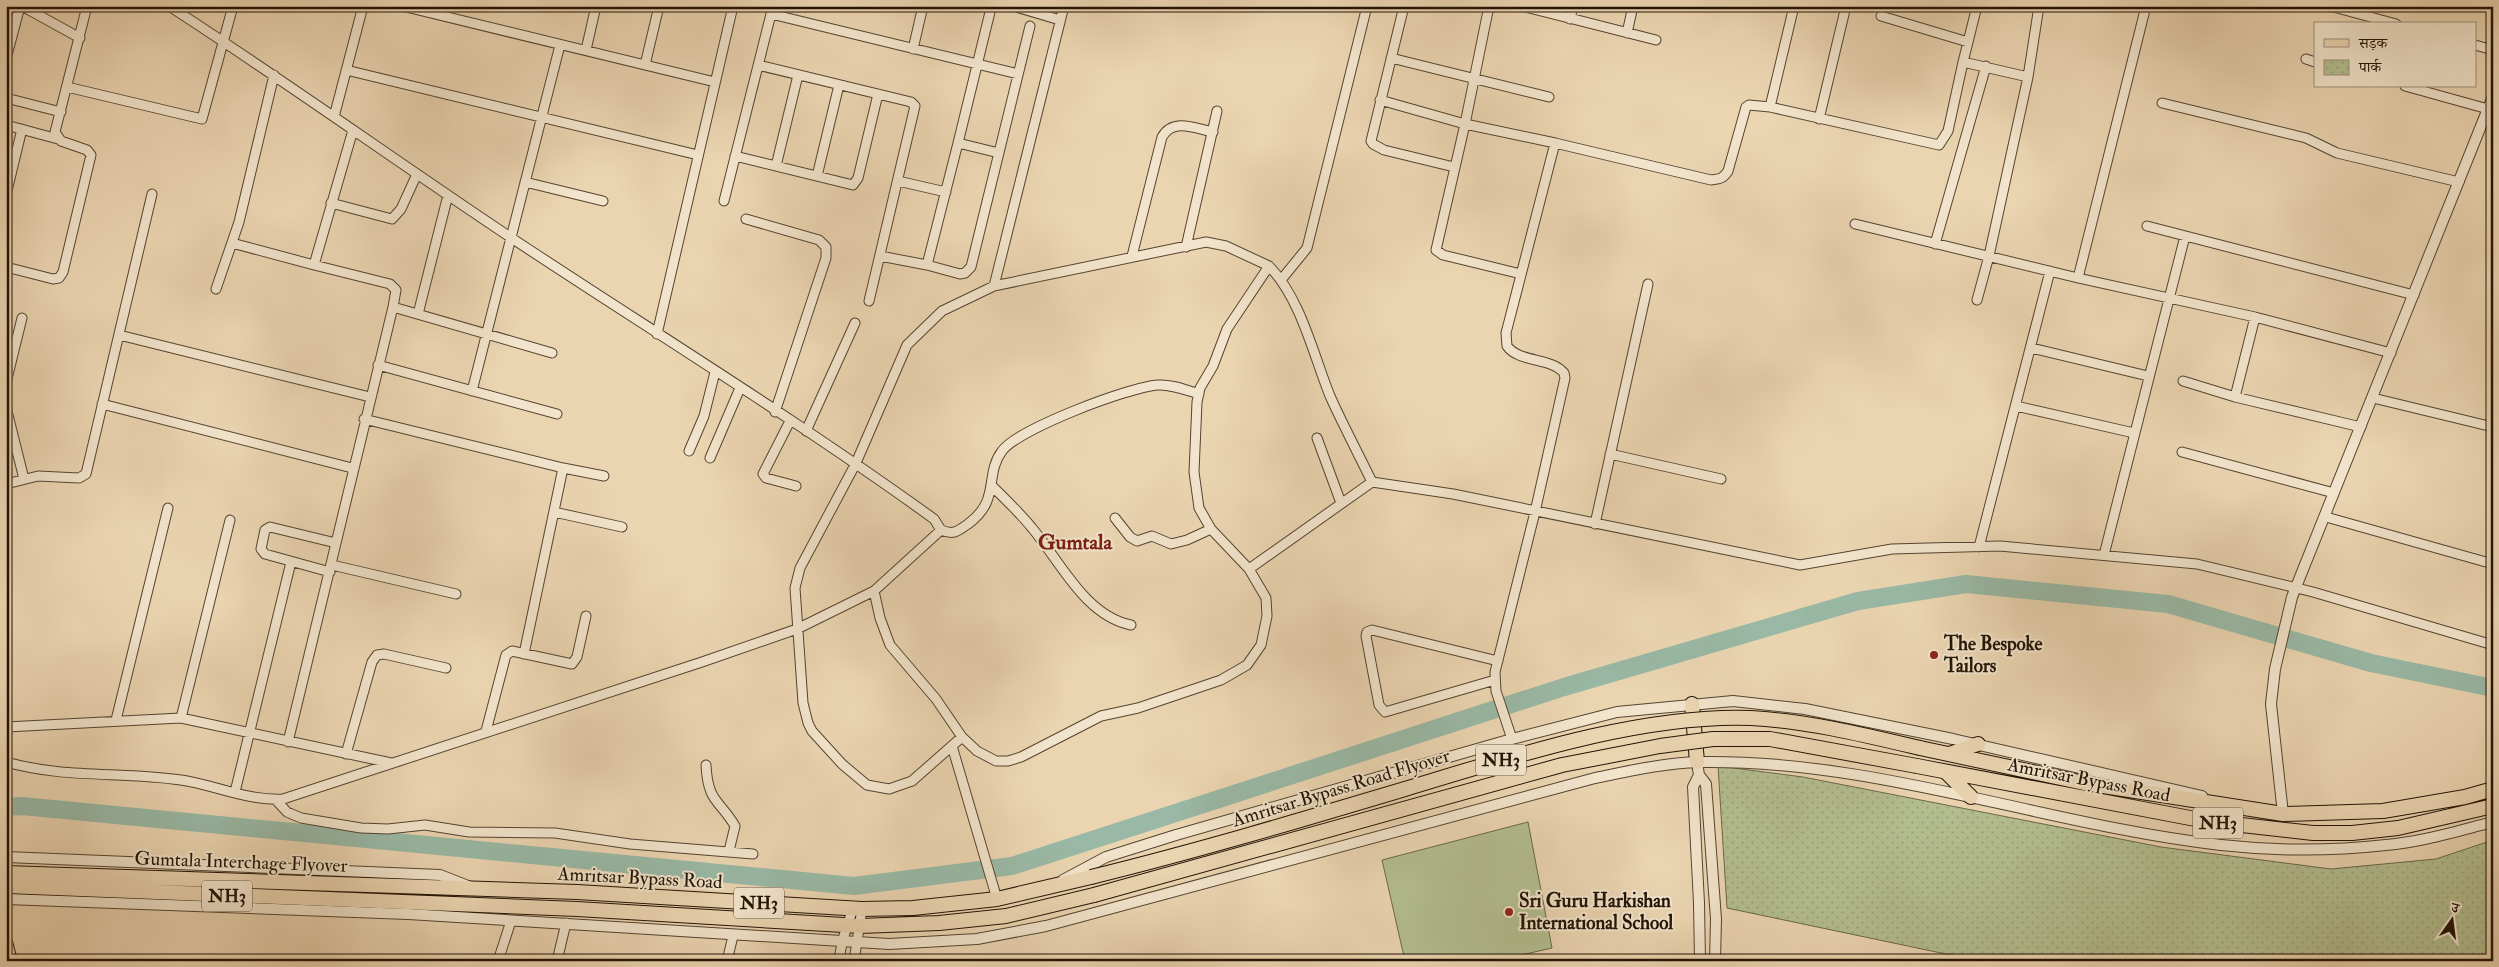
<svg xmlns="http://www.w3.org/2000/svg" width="2499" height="967" viewBox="0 0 2499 967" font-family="'IM FELL Double Pica','Noto Serif Devanagari',serif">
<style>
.park{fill:url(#park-dots);stroke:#6a684a}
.garden{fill:#b3be8f;stroke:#6a684a}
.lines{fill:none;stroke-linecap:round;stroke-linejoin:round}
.river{stroke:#99b9a6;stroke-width:18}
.minor-casing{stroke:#544430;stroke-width:11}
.tertiary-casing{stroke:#544430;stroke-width:12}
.primary-casing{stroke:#221305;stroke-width:14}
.trunk-casing{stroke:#221305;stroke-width:16}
.minor{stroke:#f2e4cc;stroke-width:9}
.tertiary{stroke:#f2e4cc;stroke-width:10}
.primary{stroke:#ebd5b1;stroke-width:12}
.trunk{stroke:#ebd5b1;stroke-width:14}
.trunk-bridge-casing{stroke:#221305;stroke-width:16;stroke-linecap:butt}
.trunk-bridge{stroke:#ebd5b1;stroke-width:14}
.poi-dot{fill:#8f2418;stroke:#f2e4cc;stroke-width:2}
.labels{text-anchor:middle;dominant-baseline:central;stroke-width:4;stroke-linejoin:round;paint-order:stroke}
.shield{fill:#f2e4cc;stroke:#605241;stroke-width:1}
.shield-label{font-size:18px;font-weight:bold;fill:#221305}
.poi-label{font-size:19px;font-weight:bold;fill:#221305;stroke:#f2e4cc;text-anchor:start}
.street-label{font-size:19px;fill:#221305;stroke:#f2e4cc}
.quarter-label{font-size:21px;font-weight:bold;fill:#7a1f14;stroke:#f2e4cc}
</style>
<defs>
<pattern id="park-dots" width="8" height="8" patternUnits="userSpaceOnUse" patternTransform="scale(1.25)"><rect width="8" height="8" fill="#b3be8f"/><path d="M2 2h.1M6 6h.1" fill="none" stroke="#9aa27a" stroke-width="1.8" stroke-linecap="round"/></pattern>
</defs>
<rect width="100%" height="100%" fill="#ebd5b1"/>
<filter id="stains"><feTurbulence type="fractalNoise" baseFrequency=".004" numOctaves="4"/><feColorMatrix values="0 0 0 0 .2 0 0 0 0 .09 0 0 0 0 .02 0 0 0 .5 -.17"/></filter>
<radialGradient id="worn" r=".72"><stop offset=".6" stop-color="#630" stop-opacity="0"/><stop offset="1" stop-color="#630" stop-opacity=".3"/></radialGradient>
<path class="park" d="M1718 766 1803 777 2161 847 2331 869 2436 859 2493 840V961H1979L1727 908Z"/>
<path class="garden" d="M1528 822 1552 948 1495 961H1405L1382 860Z"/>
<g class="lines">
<path class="river" d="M6 807 22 806 854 886 1012 866 1564 687 1858 601 1966 584 2168 604 2371 663 2493 688"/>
<g class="minor-casing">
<path id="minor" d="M22 6 80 38
M169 6C285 81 396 161 510 237 652 331 797 420 934 519L941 530 874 591 880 618 890 645 936 699 962 737 977 751 996 761H1008L1021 757 1101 716 1138 708 1221 680 1247 665 1261 645 1267 616 1266 598 1249 569 1211 529 1199 508 1194 472 1197 402 1200 388 1213 366 1227 329 1269 266C1301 299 1313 354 1330 396 1343 425 1358 453 1372 482L1453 494 1800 565 1892 549 2000 546 2197 564 2313 592 2493 645
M402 6 715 82
M1013 6 1060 20
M1404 6 1371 141 1373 144 1384 150 1454 167
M1489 6 1465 124 1555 143 1506 333 1507 346C1519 363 1551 357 1564 373L1565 378 1535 512 1495 672 1496 691 1512 739
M1522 6 1656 40
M2330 6 2396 24
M771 14 1018 74
M1881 16 1968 42
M1570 19 1573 6
M1627 33 1633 6
M2475 45 2493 50
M913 49 923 6
M586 50 596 6
M1391 58 1549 97
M6 59 20 6
M2306 59 2315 62
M1963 62 1977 6
M645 65 659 6
M758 65 911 102 915 106 869 301
M346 70 698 155
M2028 77 2039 6
M2405 86 2488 109
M67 87 202 119 233 6
M6 98 61 112
M1380 100 1465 124 1436 250 1443 255 1521 274
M2162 103 2306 138 2337 153 2459 182
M1770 107 1794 6
M334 117 363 6
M1819 119 1846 6
M6 125 58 139
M353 130 314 265 390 284 396 290 393 307
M958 143 990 12
M1555 143 1711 180C1719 179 1723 179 1728 171L1746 107 1749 105 1770 107 1939 145 1948 131 1963 62 2028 77 1989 256 1977 300
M735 156 853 185 858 178 878 94
M776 166 798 75
M817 176 839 85
M898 181 946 192
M525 182 603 201
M6 195 22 129
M724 201 773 6
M331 203 392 219 401 209 417 174
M746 219 819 240 826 247V258L775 412
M1855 224 2078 278 2255 317 2391 353
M2147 226 2414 295
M232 243 314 265
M1935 244 1986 66
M1186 247 1217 111
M880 256 927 265 958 143 999 153
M1132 256 1162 137C1173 118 1194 128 1213 132
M927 265 960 274 965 273 971 267 1030 26
M6 267 53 279 59 278 63 272 91 155 87 150 61 141 55 132 87 6
M2078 278 2146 6
M1281 280 1307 248 1367 6
M994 286 1064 6
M216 289 239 222 274 75
M418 314 448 195
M657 334 733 6
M119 335 370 397
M2032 348 2148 376
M378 365 557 414
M2183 381 2235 397 2361 427
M6 383 22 318
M472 391 560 45
M2235 397 2255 317
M2373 398 2493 427
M102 404 352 468
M2016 406 2134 433
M6 407 24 479
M364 419 563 468 524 654
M790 421 763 474 766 478 796 486
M806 431 855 323
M1317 438 1341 503
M689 451 704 416 715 372
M2182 452 2334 493
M1610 454 1721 479
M710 458 740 388
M563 468 604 476
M6 484 38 476 79 478 86 474 152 194
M993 487C1006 500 1020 513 1032 528 1060 561 1085 616 1131 625
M554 512 622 527
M2326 517 2493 564
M1115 518 1130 537 1137 541 1152 536 1171 544 1187 540 1211 529
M1595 524 1648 284
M941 530C953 535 957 532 968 524 1001 500 984 475 1002 451 1018 429 1129 387 1158 385 1171 384 1186 390 1199 394
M1979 547 2050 271
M2104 555 2185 236
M332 565 456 594
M1249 569 1372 482
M330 572 265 554 261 549 265 530 270 527 336 543
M1495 680 1385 712 1379 705 1366 636 1367 632 1372 630 1498 661
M181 718 230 520
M116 720 168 508
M6 727 181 718 391 763
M486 731 506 655 512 651 572 664 577 657 586 616
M962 737 912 781 889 789 867 785 842 764 812 731 808 723 803 703 795 588 800 568 856 463 907 345 942 311 994 286 1206 242 1226 246 1269 266
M288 742 393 307 552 353
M952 746 997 899
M346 754 372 662 377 655 384 654 446 668
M6 762C66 779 121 771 181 780 215 785 248 801 283 799L702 662 797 629 874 591
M706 765C708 803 719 799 735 826L729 851
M235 792 291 562
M275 799 287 812 301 818 361 828 388 829 425 825 469 832 555 833 630 844 753 854
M498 961 511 921
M557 961 566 923
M727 961 733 936
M839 961 842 942 853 908
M854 961 862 909"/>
</g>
<g class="tertiary-casing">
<path id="tertiary" d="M1697 762 1699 775 1693 787 1699 903 1700 961
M1699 775 1706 784 1716 919 1715 961
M2283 814 2271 704 2275 669 2292 597 2493 96
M6 857 440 875 468 886
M1063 880 1106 857 1176 835 1512 739 1617 712 1733 701 1805 709 1953 739 2202 796
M6 899 408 914 889 944 977 939 1046 926 1595 778C1629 771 1664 763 1699 762 1876 759 2046 825 2221 845 2275 851 2332 851 2386 845 2422 842 2457 831 2493 822"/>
</g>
<g class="primary-casing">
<path id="primary" d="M6 942 11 961"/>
</g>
<g class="trunk-casing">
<path id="trunk" d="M1692 704 1697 762
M1920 748 2084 783 2283 814 2383 811 2465 797 2493 789
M1949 754 1978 744
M1917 766 2206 821 2313 833H2352L2398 828 2493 806
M1946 772 1971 797
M6 873 577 892 862 909 913 908 997 899 1091 877
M6 886 577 909 860 926 939 923 1006 916 1094 895"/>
</g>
<use href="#minor" class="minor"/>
<use href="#tertiary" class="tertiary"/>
<use href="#primary" class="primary"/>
<use href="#trunk" class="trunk"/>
<g class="trunk-bridge-casing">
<path id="trunk-bridge" d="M1091 877C1197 851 1301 820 1405 789 1511 757 1640 714 1751 718 1808 721 1865 735 1920 748
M1094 895 1562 765 1660 746 1713 739H1770L1917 766"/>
</g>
<use href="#trunk-bridge" class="trunk-bridge"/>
</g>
<g class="poi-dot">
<circle cx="1934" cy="655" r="5"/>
<circle cx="1509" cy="912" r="5"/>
</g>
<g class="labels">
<g class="shield">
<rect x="1476" y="744.5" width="50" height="31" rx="4"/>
<rect x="2193" y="807.5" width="50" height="31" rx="4"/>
<rect x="202" y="880.5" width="50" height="31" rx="4"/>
<rect x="734" y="887.5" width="50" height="31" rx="4"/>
</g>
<g class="shield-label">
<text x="1501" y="760">NH3</text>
<text x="2218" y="823">NH3</text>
<text x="227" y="896">NH3</text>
<text x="759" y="903">NH3</text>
</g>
<g class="poi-label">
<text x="1944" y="644">The Bespoke<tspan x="1944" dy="22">Tailors</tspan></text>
<text x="1519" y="901">Sri Guru Harkishan<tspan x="1519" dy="22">International School</tspan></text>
</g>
<g class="street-label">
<text transform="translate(2089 780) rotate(11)">Amritsar Bypass Road</text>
<text transform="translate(1341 788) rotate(-17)">Amritsar Bypass Road Flyover</text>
<text transform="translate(241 862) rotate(2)">Gumtala Interchage Flyover</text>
<text transform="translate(640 878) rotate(3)">Amritsar Bypass Road</text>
</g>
<g class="quarter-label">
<text x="1075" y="542">Gumtala</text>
</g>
</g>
<rect width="2499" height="967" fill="none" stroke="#ebd5b1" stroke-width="25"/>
<rect x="8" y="8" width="2484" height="952" fill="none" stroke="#221305" stroke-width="2.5"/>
<rect x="12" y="12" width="2474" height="942" fill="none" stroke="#221305"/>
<rect x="2314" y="22" width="162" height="65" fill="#f2e4cc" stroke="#9f907c"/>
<rect x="2324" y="39" width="25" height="8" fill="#ebd5b1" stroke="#9f907c"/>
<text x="2359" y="48" font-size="15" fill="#221305">सड़क</text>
<rect x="2324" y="60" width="25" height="15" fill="url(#park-dots)" stroke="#9f907c"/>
<text x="2359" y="72" font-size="15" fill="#221305">पार्क</text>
<g transform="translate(2452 920) rotate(14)" stroke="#f2e4cc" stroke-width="4" paint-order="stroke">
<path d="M0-4L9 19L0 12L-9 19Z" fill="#221305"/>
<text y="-8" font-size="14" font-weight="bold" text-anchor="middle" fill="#221305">उ</text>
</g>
<rect width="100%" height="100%" filter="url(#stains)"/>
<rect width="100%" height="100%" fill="url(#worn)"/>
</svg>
